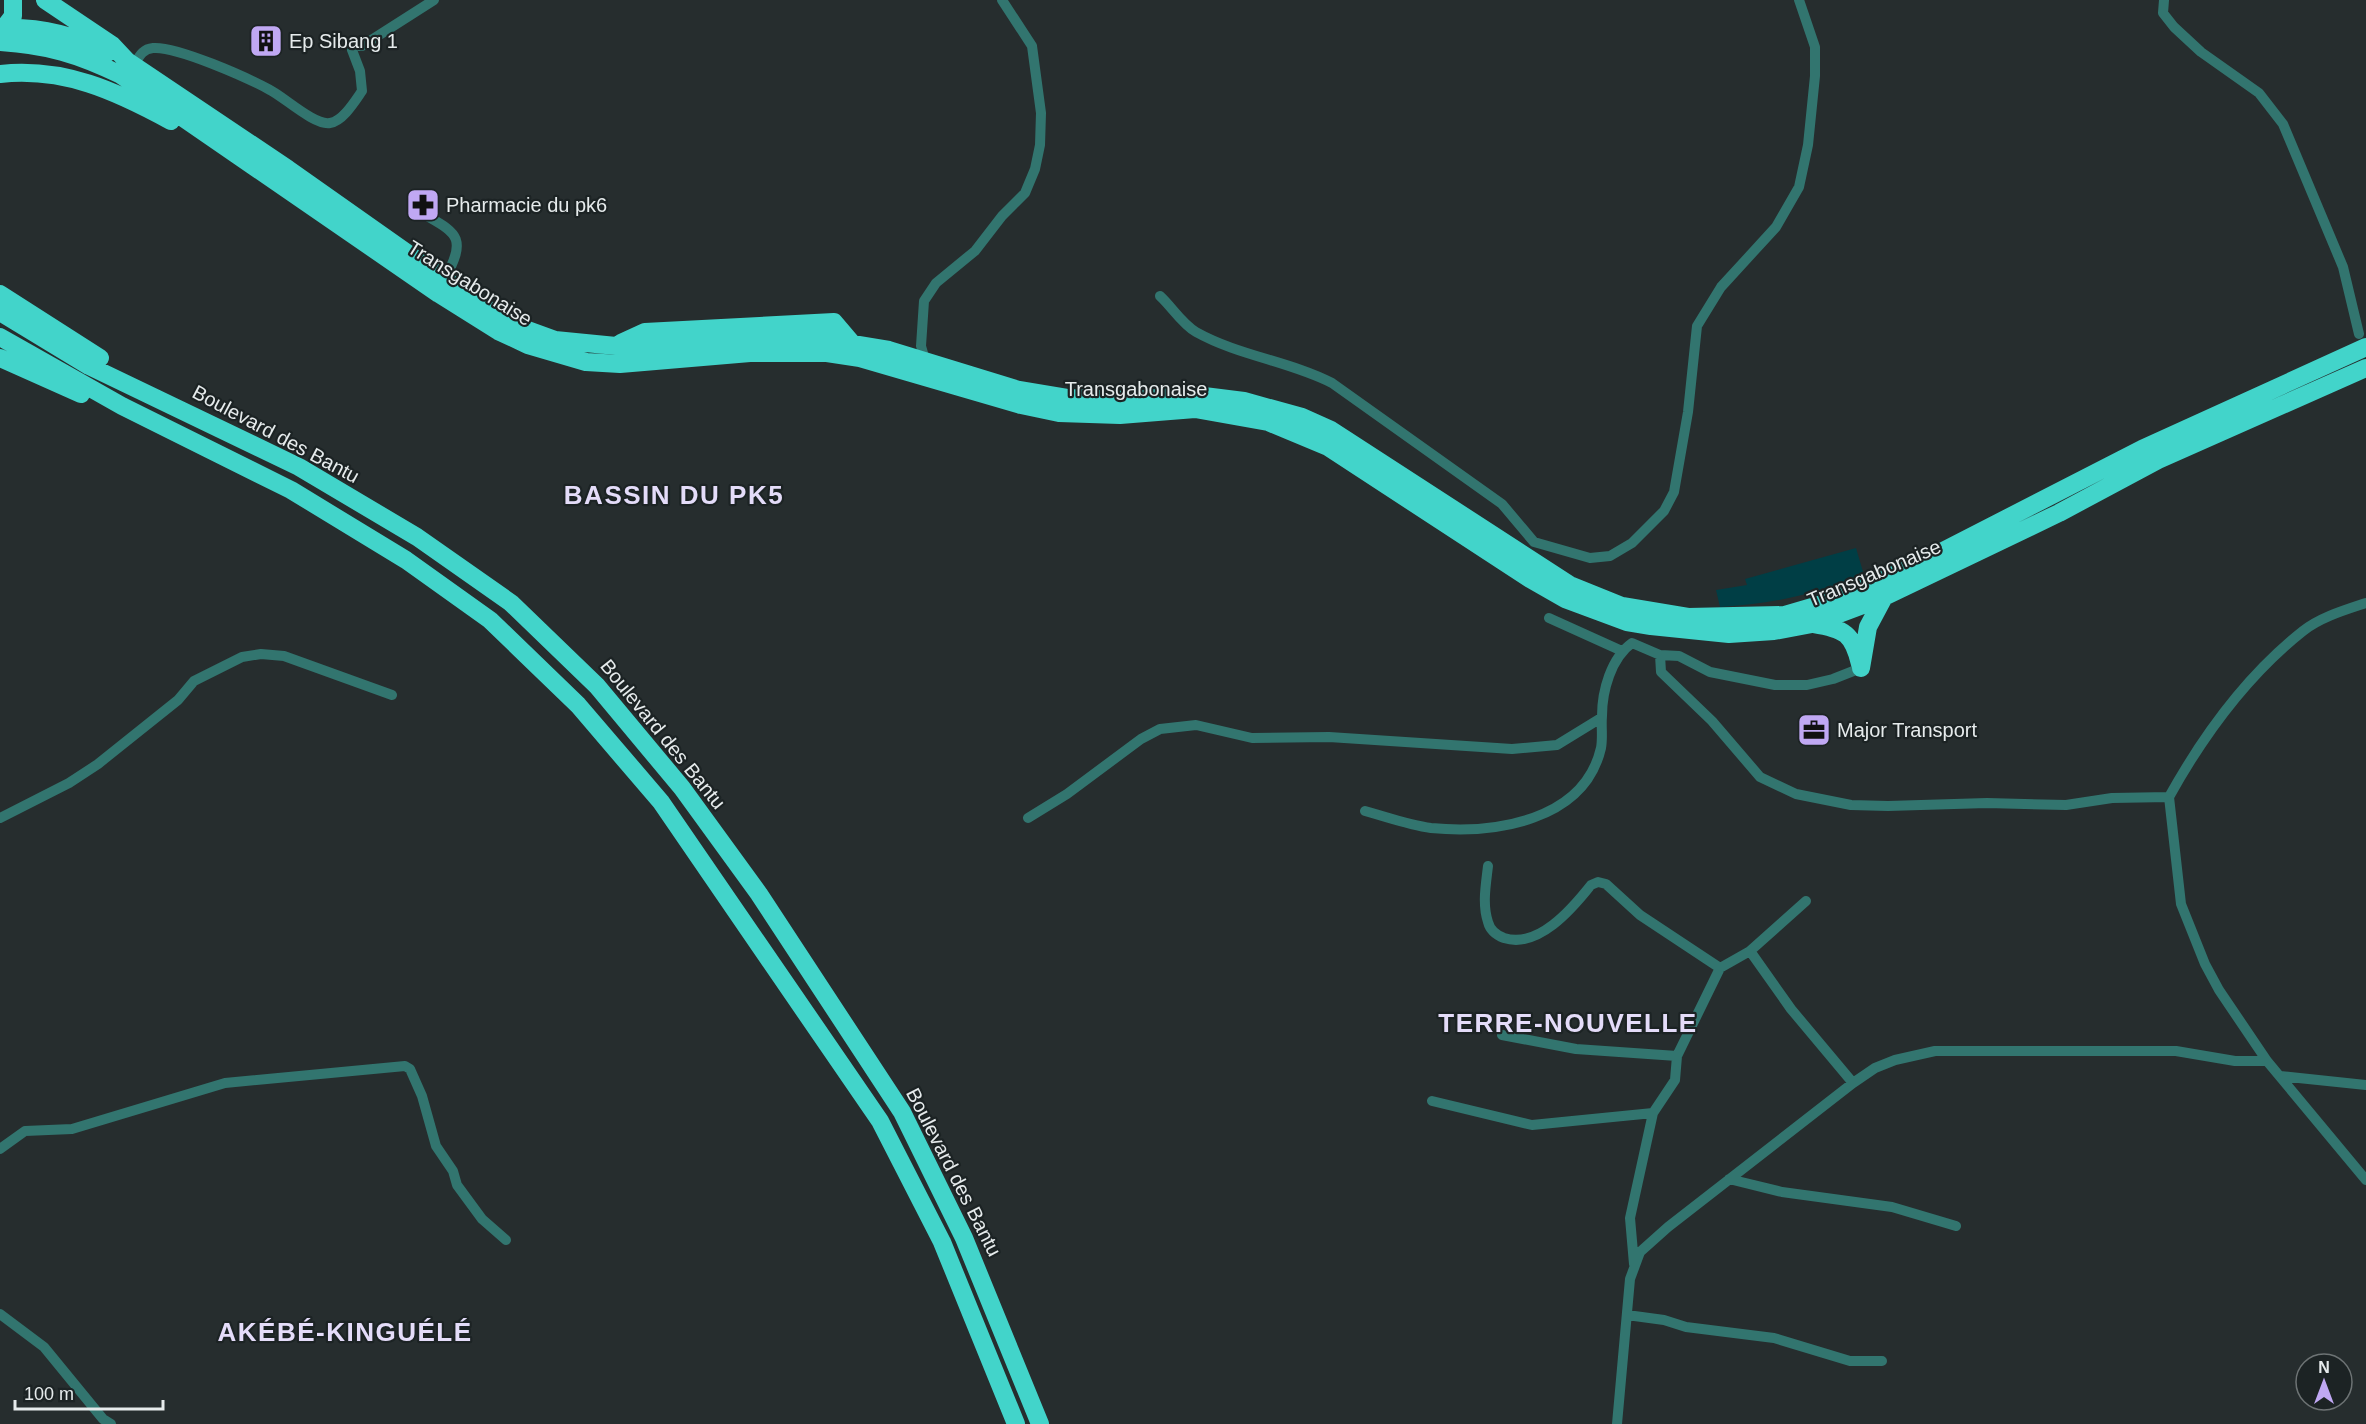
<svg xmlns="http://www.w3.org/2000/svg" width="2366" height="1424" viewBox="0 0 2366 1424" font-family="Helvetica,sans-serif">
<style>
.green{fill:#003e45}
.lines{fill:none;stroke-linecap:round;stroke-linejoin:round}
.street{stroke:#32756f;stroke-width:10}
.highway{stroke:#42d4ca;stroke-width:18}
.labels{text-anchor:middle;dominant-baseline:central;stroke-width:4.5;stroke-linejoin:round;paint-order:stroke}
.poi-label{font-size:20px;fill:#e6ebec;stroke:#1c2324;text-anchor:start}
.street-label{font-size:20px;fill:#e6ebec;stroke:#1c2324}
.district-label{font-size:26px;font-weight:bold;letter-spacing:1.5px;fill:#e4dcf9;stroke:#1c2324}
</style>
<rect width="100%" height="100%" fill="#262d2e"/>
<path class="green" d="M1856 548 1864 575C1817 594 1771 604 1720 607L1716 590 1747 585 1745 579Z"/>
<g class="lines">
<path class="street" d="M2164 0 2163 13 2174 27 2201 52 2259 93 2283 124 2343 267 2359 334
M134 65C139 57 142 49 153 48 177 46 248 78 270 90 284 97 315 126 330 123 343 121 355 101 362 91L360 71 352 50 354 46H362L434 0
M412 207C451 232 472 231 444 280
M1160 296C1172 307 1182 324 1196 332 1239 356 1289 361 1332 383L1502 504 1534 542 1590 558 1610 556 1632 543 1664 511 1674 492 1688 412 1697 326 1721 287 1776 227 1799 187 1808 145 1815 76V47L1799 0
M925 360 921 346 924 301 936 283 975 251 1002 216 1025 193 1035 169 1040 145 1041 113 1032 46 1002 0
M1549 618 1622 651
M1660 655 1661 672 1712 721 1760 777 1796 794 1851 805 1888 806 1987 803 2066 805 2112 798 2169 797 2181 904 2205 964 2219 990 2267 1061 2366 1180
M2169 797C2204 734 2246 676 2303 631 2321 617 2345 610 2366 603
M1365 811C1387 817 1409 825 1431 828 1495 834 1584 821 1601 748 1603 737 1601 727 1602 716 1602 691 1611 658 1632 643L1660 655 1679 656 1710 672 1775 685H1807L1833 679 1861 668
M0 818 69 783 98 764 178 700 194 681 242 657 261 654 284 656 392 695
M1028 818 1067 794 1141 739 1160 729 1196 725 1252 738 1329 737 1512 749 1557 745 1601 718
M1488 866C1486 884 1482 904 1488 922 1490 930 1496 935 1504 938 1538 949 1572 909 1591 885L1598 882 1606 884 1640 915 1720 968 1677 1056 1675 1080 1653 1113 1630 1218 1634 1264
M1750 951 1791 1009 1853 1083
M1720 968 1750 951 1806 901
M1502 1035 1576 1049 1677 1056
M2280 1076 2366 1085
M1432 1101 1532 1125 1653 1113
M0 1149 25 1131 72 1129 225 1083 405 1066 410 1069 422 1096 436 1146 453 1171 457 1185 482 1219 506 1240
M1729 1179 1782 1192 1892 1207 1956 1226
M0 1314 44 1347 103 1419 111 1424
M1627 1315 1664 1320 1686 1327 1774 1338 1850 1361H1882
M1617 1424 1630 1279 1640 1252 1668 1227 1853 1083 1875 1068 1895 1060 1935 1051H2176L2235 1061H2267"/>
<path class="highway" d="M45 0 112 45 127 61 288 169 485 308 522 328 555 340 616 346 816 338 889 350 1019 390 1067 398 1130 400 1196 395 1244 401 1302 417 1331 430 1570 585 1622 606 1688 617 1785 615 1826 603 1908 569 2142 449 2366 347
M0 28C39 26 74 35 109 52
M0 33 13 16V0
M0 42C47 45 78 54 121 75L439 294 498 331 528 345 586 362 620 364 750 353H827L860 358 1021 405 1059 413 1120 415 1195 409 1268 422 1328 447 1530 579 1565 599 1627 622 1651 626 1729 634 1774 631 1812 624 1884 597 2059 513 2158 460 2366 368
M0 74C64 67 116 91 171 121
M0 294 100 358
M0 312 89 366 299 467 417 537 511 603 597 686 682 788 759 894 902 1112 964 1238 1040 1424
M0 337 122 406 291 490 406 560 490 620 578 705 661 802 880 1121 942 1242 1016 1424
M621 343 645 332 834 322 851 342
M0 358 81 394
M1814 624C1845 629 1853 634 1860 664
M1861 668 1868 627 1884 597"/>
</g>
<defs>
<g id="building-square" transform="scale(1.725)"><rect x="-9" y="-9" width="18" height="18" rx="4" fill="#c0a8f3" stroke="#1c2324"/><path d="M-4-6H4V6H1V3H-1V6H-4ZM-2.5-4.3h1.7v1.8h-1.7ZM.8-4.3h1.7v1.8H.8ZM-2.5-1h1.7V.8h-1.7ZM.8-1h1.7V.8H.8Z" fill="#111"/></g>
<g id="pharmacy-square" transform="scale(1.725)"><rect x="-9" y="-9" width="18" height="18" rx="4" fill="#c0a8f3" stroke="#1c2324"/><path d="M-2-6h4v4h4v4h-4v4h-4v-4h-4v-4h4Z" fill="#111"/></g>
<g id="office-square" transform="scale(1.725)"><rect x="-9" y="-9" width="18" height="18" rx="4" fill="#c0a8f3" stroke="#1c2324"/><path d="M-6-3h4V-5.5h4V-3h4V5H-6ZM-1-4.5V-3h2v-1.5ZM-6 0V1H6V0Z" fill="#111"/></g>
</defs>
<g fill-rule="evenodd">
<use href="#building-square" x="266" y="41"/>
<use href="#pharmacy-square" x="423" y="205"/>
<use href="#office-square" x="1814" y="730"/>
</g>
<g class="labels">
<g class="poi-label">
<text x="289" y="41">Ep Sibang 1</text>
<text x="446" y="205">Pharmacie du pk6</text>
<text x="1837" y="730">Major Transport</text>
</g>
<g class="street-label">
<text transform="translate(470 283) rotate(32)">Transgabonaise</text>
<text x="1136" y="389">Transgabonaise</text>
<text transform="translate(276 434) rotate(28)">Boulevard des Bantu</text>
<text transform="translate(1874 573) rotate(-23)">Transgabonaise</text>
<text transform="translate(663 734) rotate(51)">Boulevard des Bantu</text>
<text transform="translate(954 1172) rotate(63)">Boulevard des Bantu</text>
</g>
<g class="district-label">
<text x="674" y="495">BASSIN DU PK5</text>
<text x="1568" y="1023">TERRE-NOUVELLE</text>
<text x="345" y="1332">AKÉBÉ-KINGUÉLÉ</text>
</g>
</g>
<g transform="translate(2324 1382)"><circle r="28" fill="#1c2324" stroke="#6d7374" stroke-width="1.5"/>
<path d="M0-4.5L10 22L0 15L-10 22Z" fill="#c0a8f3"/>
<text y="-9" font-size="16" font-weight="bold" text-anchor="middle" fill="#e6ebec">N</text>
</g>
<path d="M15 1400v9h148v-9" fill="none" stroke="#e6ebec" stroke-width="3"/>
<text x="24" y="1400" font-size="18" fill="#e6ebec" stroke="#1c2324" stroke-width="4.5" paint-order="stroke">100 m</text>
</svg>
